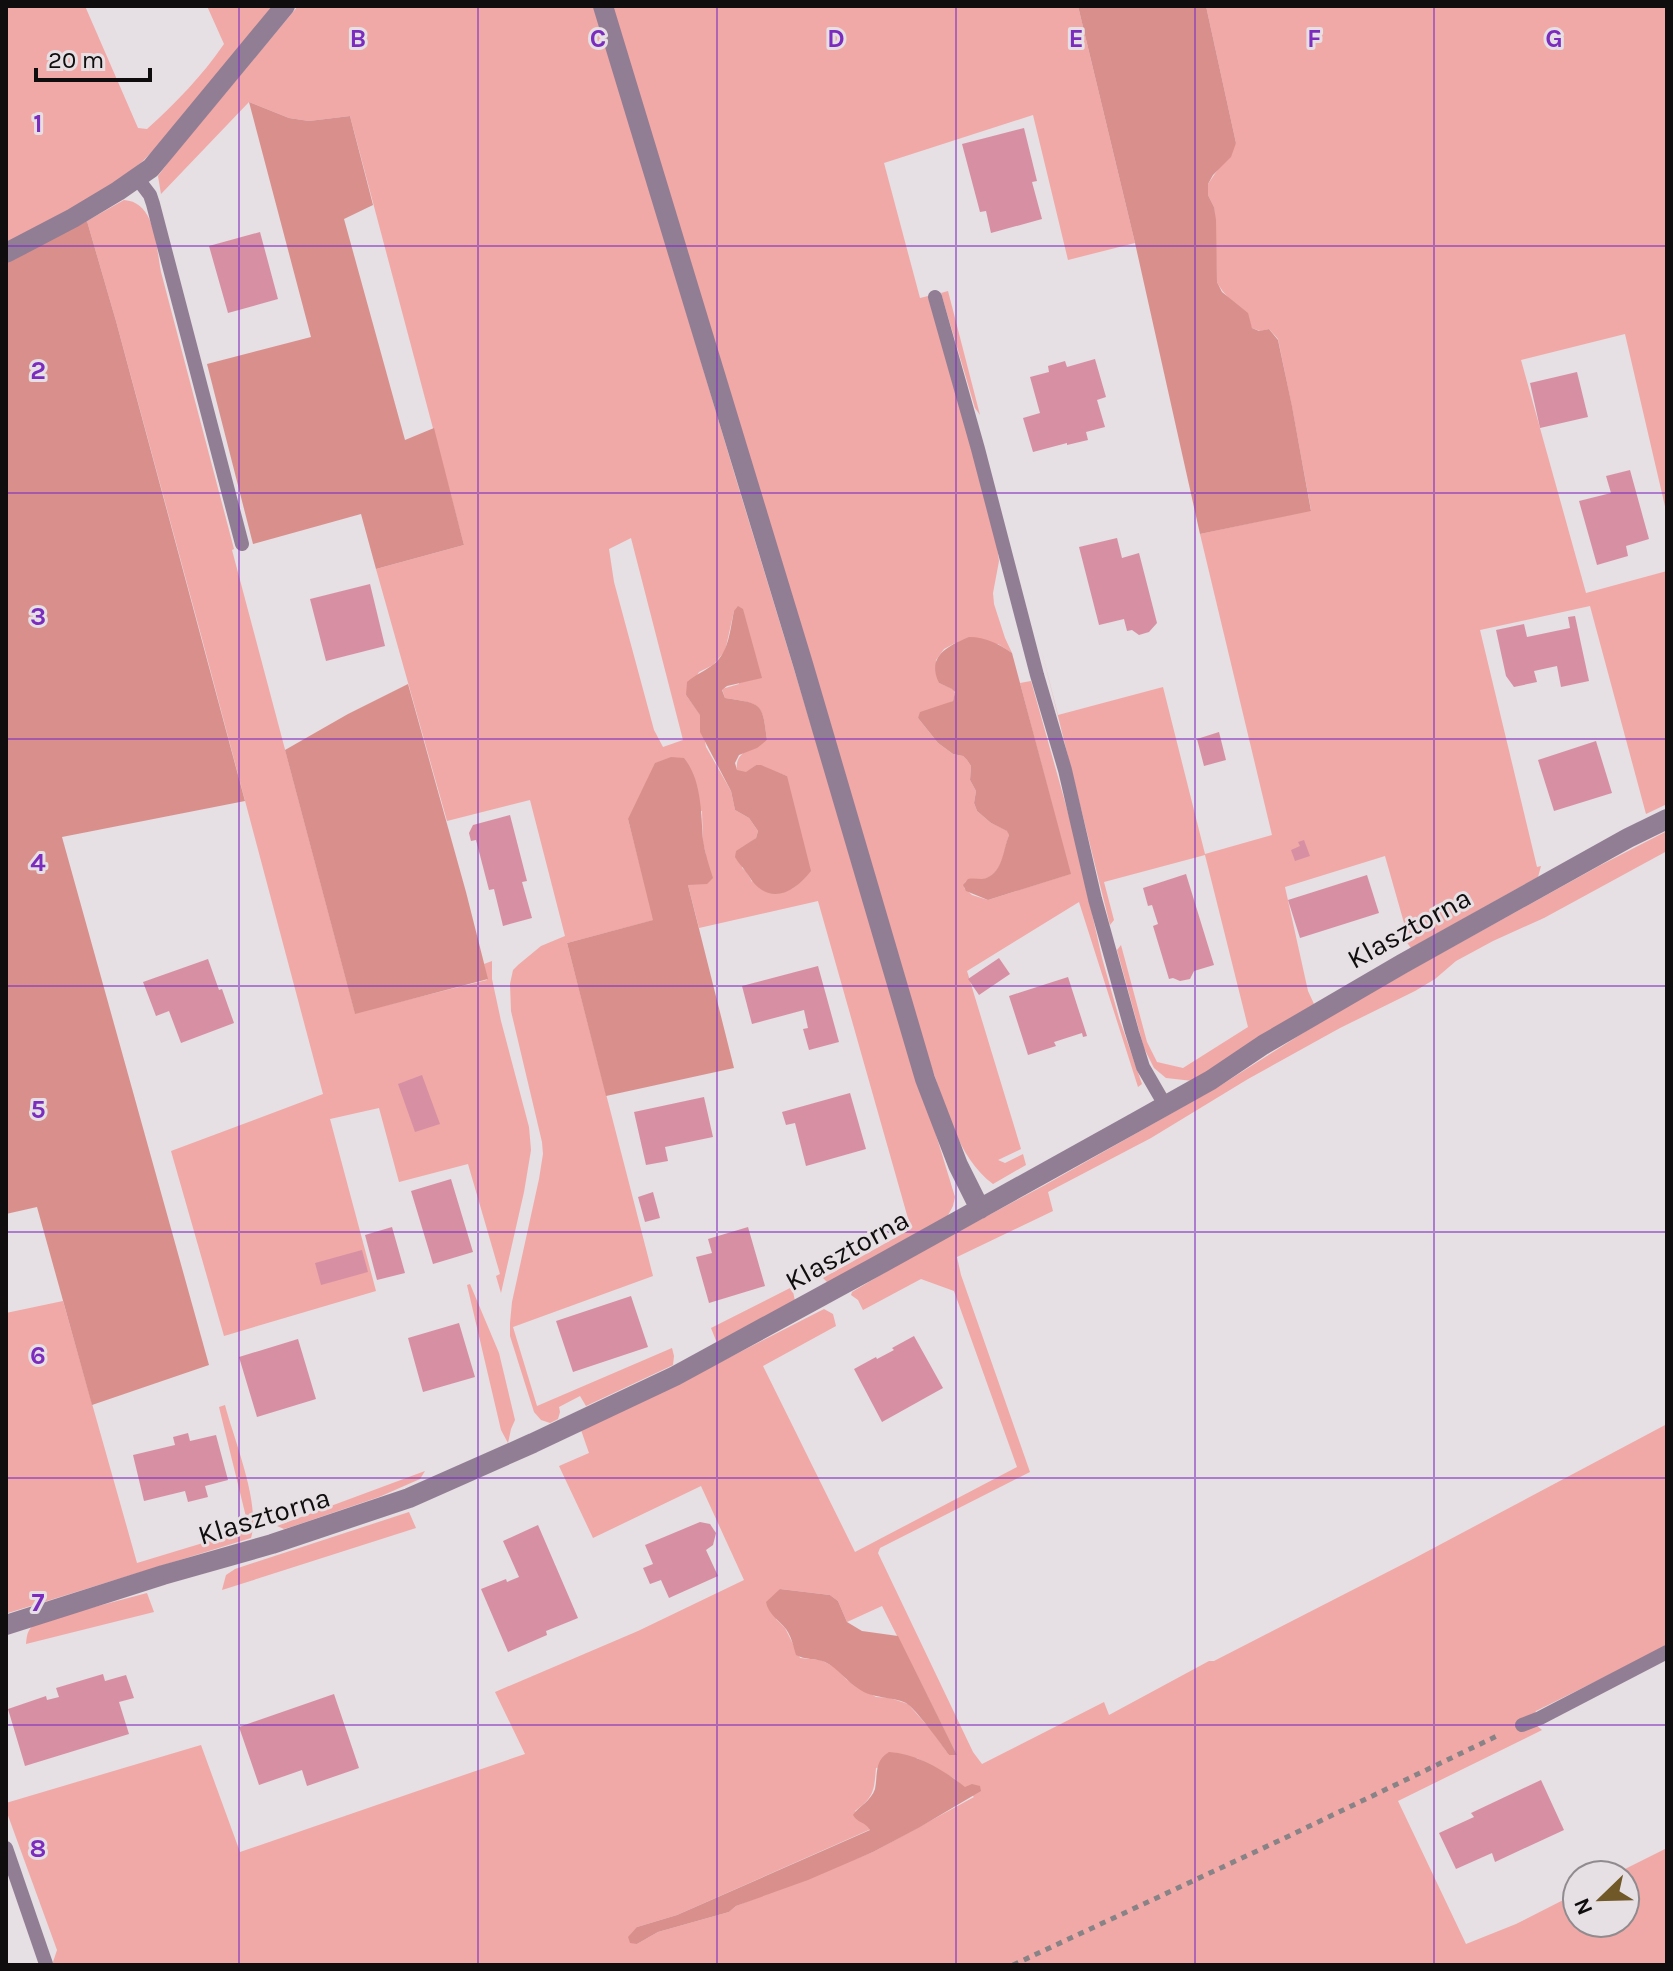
<svg xmlns="http://www.w3.org/2000/svg" width="1673" height="1971" viewBox="0 0 1673 1971" font-family="Karla,sans-serif">
<style>
.green{fill:#f0a9a6;fill-rule:evenodd}
.forest{fill:#d9908d}
.building{fill:#d790a3}
.lines{fill:none;stroke-linecap:round;stroke-linejoin:round}
.path{stroke:#888386;stroke-width:5;stroke-dasharray:6 6;stroke-linecap:butt}
.lane{stroke:#927e94;stroke-width:14}
.street{stroke:#927e94;stroke-width:20}
.grid{fill:none;stroke:#7b2cbf;stroke-width:2;stroke-opacity:0.55}
.labels{text-anchor:middle;dominant-baseline:central;stroke-width:6;stroke-linejoin:round;paint-order:stroke}
.street-label{font-size:28px;fill:#0f0d0e;stroke:#e6dfe3}
.grid-label{font-size:26px;text-anchor:middle;font-weight:bold;fill:#7b2cbf;stroke:#e6dfe3;stroke-width:6;stroke-linejoin:round;paint-order:stroke}
</style>
<rect width="100%" height="100%" fill="#e6dfe3"/>
<path class="green" d="M6 6H85L138 128 147 129C176 103 202 76 224 44L207 6H275L173 130 143 161 122 178 85 201 6 243Z
M298 6H595L736 479 955 1197 953 1206 947 1217 834 1279 827 1282 823 1278 911 1229 818 901 699 928 688 885 706 855 703 842 702 811 628 819 654 920 567 943 653 1276 513 1327 537 1406 672 1348 674 1356 673 1365 586 1406 580 1396 559 1407 560 1412 558 1419 550 1423 541 1420 534 1412 510 1336V1323L512 1302 539 1179 543 1154 542 1142 511 1011 510 984 513 970 518 965 541 946 565 936 530 800 447 821 376 569 464 545 350 116 309 121 289 118 249 102 161 194 158 176 173 156ZM631 538 683 740 663 747 654 730 614 582 609 549ZM734 611 739 684 722 689 725 698C763 704 762 703 767 740 753 747 734 752 737 771L746 773 756 765 787 776 752 882 747 872 742 868 747 845 756 838 758 831 749 818 735 810 731 791 706 747 700 714 686 695 699 672 713 665 725 651Z
M611 6H1078L1135 243 1068 260 1033 115 884 163 920 298 928 296 962 412 997 546 999 561 993 593 994 604 1005 638 1012 653 998 644 955 643 944 649 936 660 939 683 953 689 955 693 953 701 918 718 938 743 953 754 963 756 967 760 971 766 970 780 976 791 974 803 977 811 991 823 1008 831 1009 835C1004 848 1004 874 984 879 976 880 972 879 965 882L964 888 972 895 988 900 1070 874 1020 683 1031 681 1074 834 1102 958 1119 1018 1142 1084 1138 1087 1079 902 967 971 1021 1149 998 1160 1005 1163 1023 1154 1026 1165 993 1184C957 1157 946 1106 931 1066Z
M1206 6H1667V515L1625 334 1521 360 1586 593 1667 571V804L1646 814 1590 606 1480 630 1537 867 1541 866 1538 877 1411 948 1405 940 1408 937 1385 856 1285 887 1308 991 1314 1004 1193 1081 1166 1078 1154 1068 1144 1048 1117 950 1121 945 1147 1042 1157 1062 1183 1068 1248 1027 1205 855 1104 882 1114 920 1110 925 1042 652 1058 715 1163 687 1205 854 1272 835 1200 534 1311 510 1292 407 1278 339 1269 329 1260 331 1252 328C1243 307 1226 300 1217 282L1214 207 1208 195V184L1236 143Z
M124 200C156 202 156 248 161 272L234 549 232 550 355 1013 487 980 484 964 492 961V979L501 1021 529 1127 531 1150 524 1192 501 1293 496 1276 500 1274 468 1164 399 1182 379 1108 330 1119 376 1291 224 1336 171 1151 323 1094 201 635 116 321 87 221Z
M948 291 980 415 975 408 941 293Z
M1667 831V851L1544 918 1493 941 1456 961 1435 979 1415 991 1340 1028 1248 1079 1151 1138 1048 1192 1053 1211 957 1257 961 1275 1030 1472 880 1548 878 1553 973 1752 982 1764 1104 1702 1109 1715 1209 1661H1214L1413 1559 1667 1424V1646L1536 1711 1533 1716 1534 1723 1542 1730 1398 1801 1466 1944 1516 1924 1577 1893V1923H1625V1875H1613L1667 1848V1965H52L57 1950 6 1810V1803L201 1745 240 1852 525 1754 495 1692 638 1631 744 1580 701 1486 593 1538 559 1466 589 1453 581 1430 703 1371 824 1309 833 1314 836 1326 763 1366 855 1552 1017 1467 954 1291 921 1279 863 1310 858 1300 851 1295 852 1292 916 1254 1045 1185 1218 1087 1325 1019 1420 965 1599 866ZM780 1589 830 1595 838 1601 847 1622 882 1606 957 1755H949L932 1731 908 1704 890 1698 876 1697 847 1680 836 1668 821 1660 800 1658 785 1628 776 1619ZM917 1758 955 1779 974 1797 873 1852 736 1906 729 1912 658 1932 637 1944V1927L677 1915 871 1829 855 1811C874 1797 874 1791 876 1768Z
M470 1284 499 1353 515 1420 511 1429 508 1443 501 1430 467 1285Z
M792 1287 795 1301 717 1343 711 1328Z
M63 1301 137 1563 249 1529 219 1407 225 1405C234 1440 261 1504 251 1538L8 1613 6 1612V1313Z
M425 1471 420 1479 379 1497 291 1527 284 1529 277 1526Z
M409 1512 416 1528 222 1590 226 1575 235 1569Z
M147 1593 154 1612 26 1644C27 1633 28 1628 38 1622Z"/>
<path class="forest" d="M1078 6H1206L1236 143 1231 157 1213 175 1208 184V195L1214 207 1216 220 1217 282 1222 292 1248 313 1252 328 1259 331 1269 329 1278 340 1292 406 1311 511 1200 534 1135 243Z
M249 102 289 118 309 121 350 116 373 205 344 219 405 440 434 428 464 545 376 569 361 514 253 544 207 364 311 337Z
M87 221 116 321 245 801 62 837 209 1365 92 1405 37 1207 6 1214V262Z
M738 606 743 609 762 678 727 686 722 690 725 698C763 704 762 702 767 740L757 748 739 755 735 763 737 770 746 772 756 765H761L787 776 811 871C796 890 773 906 753 882 750 879 749 875 746 872 742 866 738 863 735 857L736 851 756 838 758 831 749 818 735 810 731 791 700 732V715L686 695 687 682C695 675 705 671 714 664 729 652 730 630 734 611Z
M969 637C986 637 999 644 1012 653L1071 874 988 900 966 891 963 885 968 879C973 878 977 879 982 879 1003 876 1003 849 1009 835L1007 831 991 823 977 811 974 803 976 791 970 780 971 766 967 760 963 756 953 754 938 743 918 718 920 712 953 701 955 692 952 689 939 683C926 656 948 646 969 637Z
M408 684 466 892 488 979 355 1014 285 750 348 714Z
M671 757 684 758C702 780 701 814 703 840 705 853 709 866 713 878L707 884 688 885 734 1068 606 1096 567 943 653 920 628 819 655 763Z
M780 1589 830 1595 838 1601 847 1622 862 1631 898 1636 957 1755H949C941 1744 916 1709 906 1703 891 1696 873 1699 859 1689 846 1681 839 1669 825 1662 816 1658 805 1660 796 1655 793 1645 792 1638 786 1629 779 1620 768 1614 766 1602Z
M889 1752C917 1754 944 1770 965 1787L972 1784 980 1786 981 1791 920 1827 873 1852 808 1880 736 1906 729 1912 658 1932 637 1944 630 1943 628 1937 637 1927 677 1915 870 1830C866 1822 857 1823 853 1815 859 1806 871 1801 875 1789 878 1774 874 1761 889 1752Z"/>
<path class="building" d="M1024 128 1037 181 1032 182 1042 219 991 233 986 211 980 212 962 144Z
M260 232 278 299 228 313 209 246Z
M1095 359 1106 397 1097 400 1105 427 1086 432 1088 440 1067 445V443L1033 452 1023 418 1040 413 1030 377 1049 372 1048 366 1065 361 1067 367Z
M1577 372 1588 417 1540 428 1530 383Z
M1630 470 1649 539 1626 546 1628 556 1597 565 1579 501 1611 493 1606 476Z
M1117 538 1122 558 1139 553 1157 623 1149 632 1139 635 1132 630 1127 631 1124 619 1099 625 1079 547Z
M370 584 385 646 326 661 310 599Z
M1575 616 1589 681 1561 687 1557 666 1534 671 1537 682 1514 687 1506 676 1496 630 1524 624 1527 637 1570 628 1568 617Z
M1219 732 1226 760 1204 766 1197 739Z
M1596 741 1612 793 1554 811 1538 760Z
M510 815 527 881 522 882 532 918 503 926 494 889 489 890 476 840 471 841 469 833 473 825Z
M1304 840 1310 856 1295 861 1291 850 1300 846 1298 842Z
M1186 874 1214 965 1194 971 1190 979 1180 981 1173 978 1169 979 1153 926 1158 924 1152 905 1148 906 1143 888Z
M1367 875 1379 913 1300 938 1288 900Z
M999 958 1010 974 979 995 968 979Z
M208 959 219 990 222 989 234 1023 181 1043 169 1011 156 1016 143 982Z
M818 966 839 1042 809 1050 803 1029 808 1028 804 1010 752 1024 742 986Z
M1068 977 1087 1036 1083 1037 1082 1033 1054 1042 1056 1046 1028 1055 1009 996Z
M422 1075 440 1124 415 1132 398 1084Z
M850 1093 866 1149 806 1166 795 1123 786 1125 782 1112Z
M704 1097 713 1137 665 1147 668 1161 646 1165 634 1112Z
M451 1179 473 1252 433 1264 411 1191Z
M653 1192 660 1218 645 1222 638 1197Z
M392 1227 405 1273 377 1280 365 1235Z
M748 1227 765 1286 709 1303 696 1257 712 1253 708 1239Z
M362 1250 368 1272 321 1285 315 1263Z
M631 1296 648 1347 573 1372 556 1321Z
M459 1323 475 1377 423 1392 408 1338Z
M914 1336 943 1388 882 1422 854 1369 876 1357 877 1359 894 1350 892 1348Z
M298 1339 316 1399 257 1417 239 1357Z
M188 1433 190 1441 216 1435 228 1480 205 1486 208 1497 188 1502 185 1491 144 1501 133 1455 175 1445 173 1437Z
M700 1522 710 1524 716 1533 713 1545 706 1550 718 1576 669 1598 661 1580 650 1584 643 1568 653 1564 645 1545Z
M538 1525 578 1618 546 1631 547 1635 508 1652 481 1589 506 1579 507 1582 519 1577 503 1541Z
M103 1674 105 1681 126 1675 134 1698 119 1702 129 1734 25 1766 8 1709 46 1696 47 1700 59 1697 56 1688Z
M334 1694 359 1768 307 1786 302 1770 259 1785 239 1727Z
M1541 1780 1564 1830 1495 1862 1492 1853 1456 1869 1439 1833 1474 1817 1471 1813Z"/>
<g class="lines">
<path class="path" d="M1013 1965 1289 1836 1499 1735"/>
<path class="lane" d="M137 178 150 195 153 204 242 544
M935 297 978 449 1037 675 1065 770 1095 899 1132 1032 1143 1067 1165 1105
M1522 1725 1540 1718 1667 1652
M6 1848 46 1964"/>
<path class="street" d="M603 6 803 664 925 1079 958 1165 980 1209
M6 253 73 218 118 191 151 168 285 6
M6 1625 163 1575 272 1544 409 1498 533 1443 675 1376 875 1267 1136 1122 1211 1080 1263 1045 1402 964 1628 838 1667 819"/>
</g>
<path class="grid" d="M239 6V1965M478 6V1965M717 6V1965M956 6V1965M1195 6V1965M1434 6V1965M6 246H1667M6 493H1667M6 739H1667M6 986H1667M6 1232H1667M6 1478H1667M6 1725H1667"/>
<g class="labels">
<g class="street-label">
<text transform="translate(1409 928) rotate(-29)">Klasztorna</text>
<text transform="translate(847 1250) rotate(-29)">Klasztorna</text>
<text transform="translate(264 1516) rotate(-17)">Klasztorna</text>
</g>
</g>
<g class="grid-label">
<text x="358" y="47">B</text>
<text x="598" y="47">C</text>
<text x="836" y="47">D</text>
<text x="1076" y="47">E</text>
<text x="1314" y="47">F</text>
<text x="1554" y="47">G</text>
<text x="38" y="132">1</text>
<text x="38" y="379">2</text>
<text x="38" y="625">3</text>
<text x="38" y="871">4</text>
<text x="38" y="1118">5</text>
<text x="38" y="1364">6</text>
<text x="38" y="1611">7</text>
<text x="38" y="1857">8</text>
</g>
<rect width="1673" height="1971" fill="none" stroke="#0f0d0e" stroke-width="16"/>
<g transform="translate(1601 1899) rotate(247)"><circle r="38" fill="#e6dfe3" stroke="#908b8e" stroke-width="2"/>
<path d="M0-6L14 30L0 20L-14 30Z" fill="#715829"/>
<text y="-12" font-size="22" font-weight="bold" text-anchor="middle" fill="#0f0d0e">N</text>
</g>
<path d="M36 68v12h114v-12" fill="none" stroke="#0f0d0e" stroke-width="4"/>
<text x="48" y="68" font-size="24" fill="#0f0d0e" stroke="#e6dfe3" stroke-width="6" paint-order="stroke">20 m</text>
</svg>
